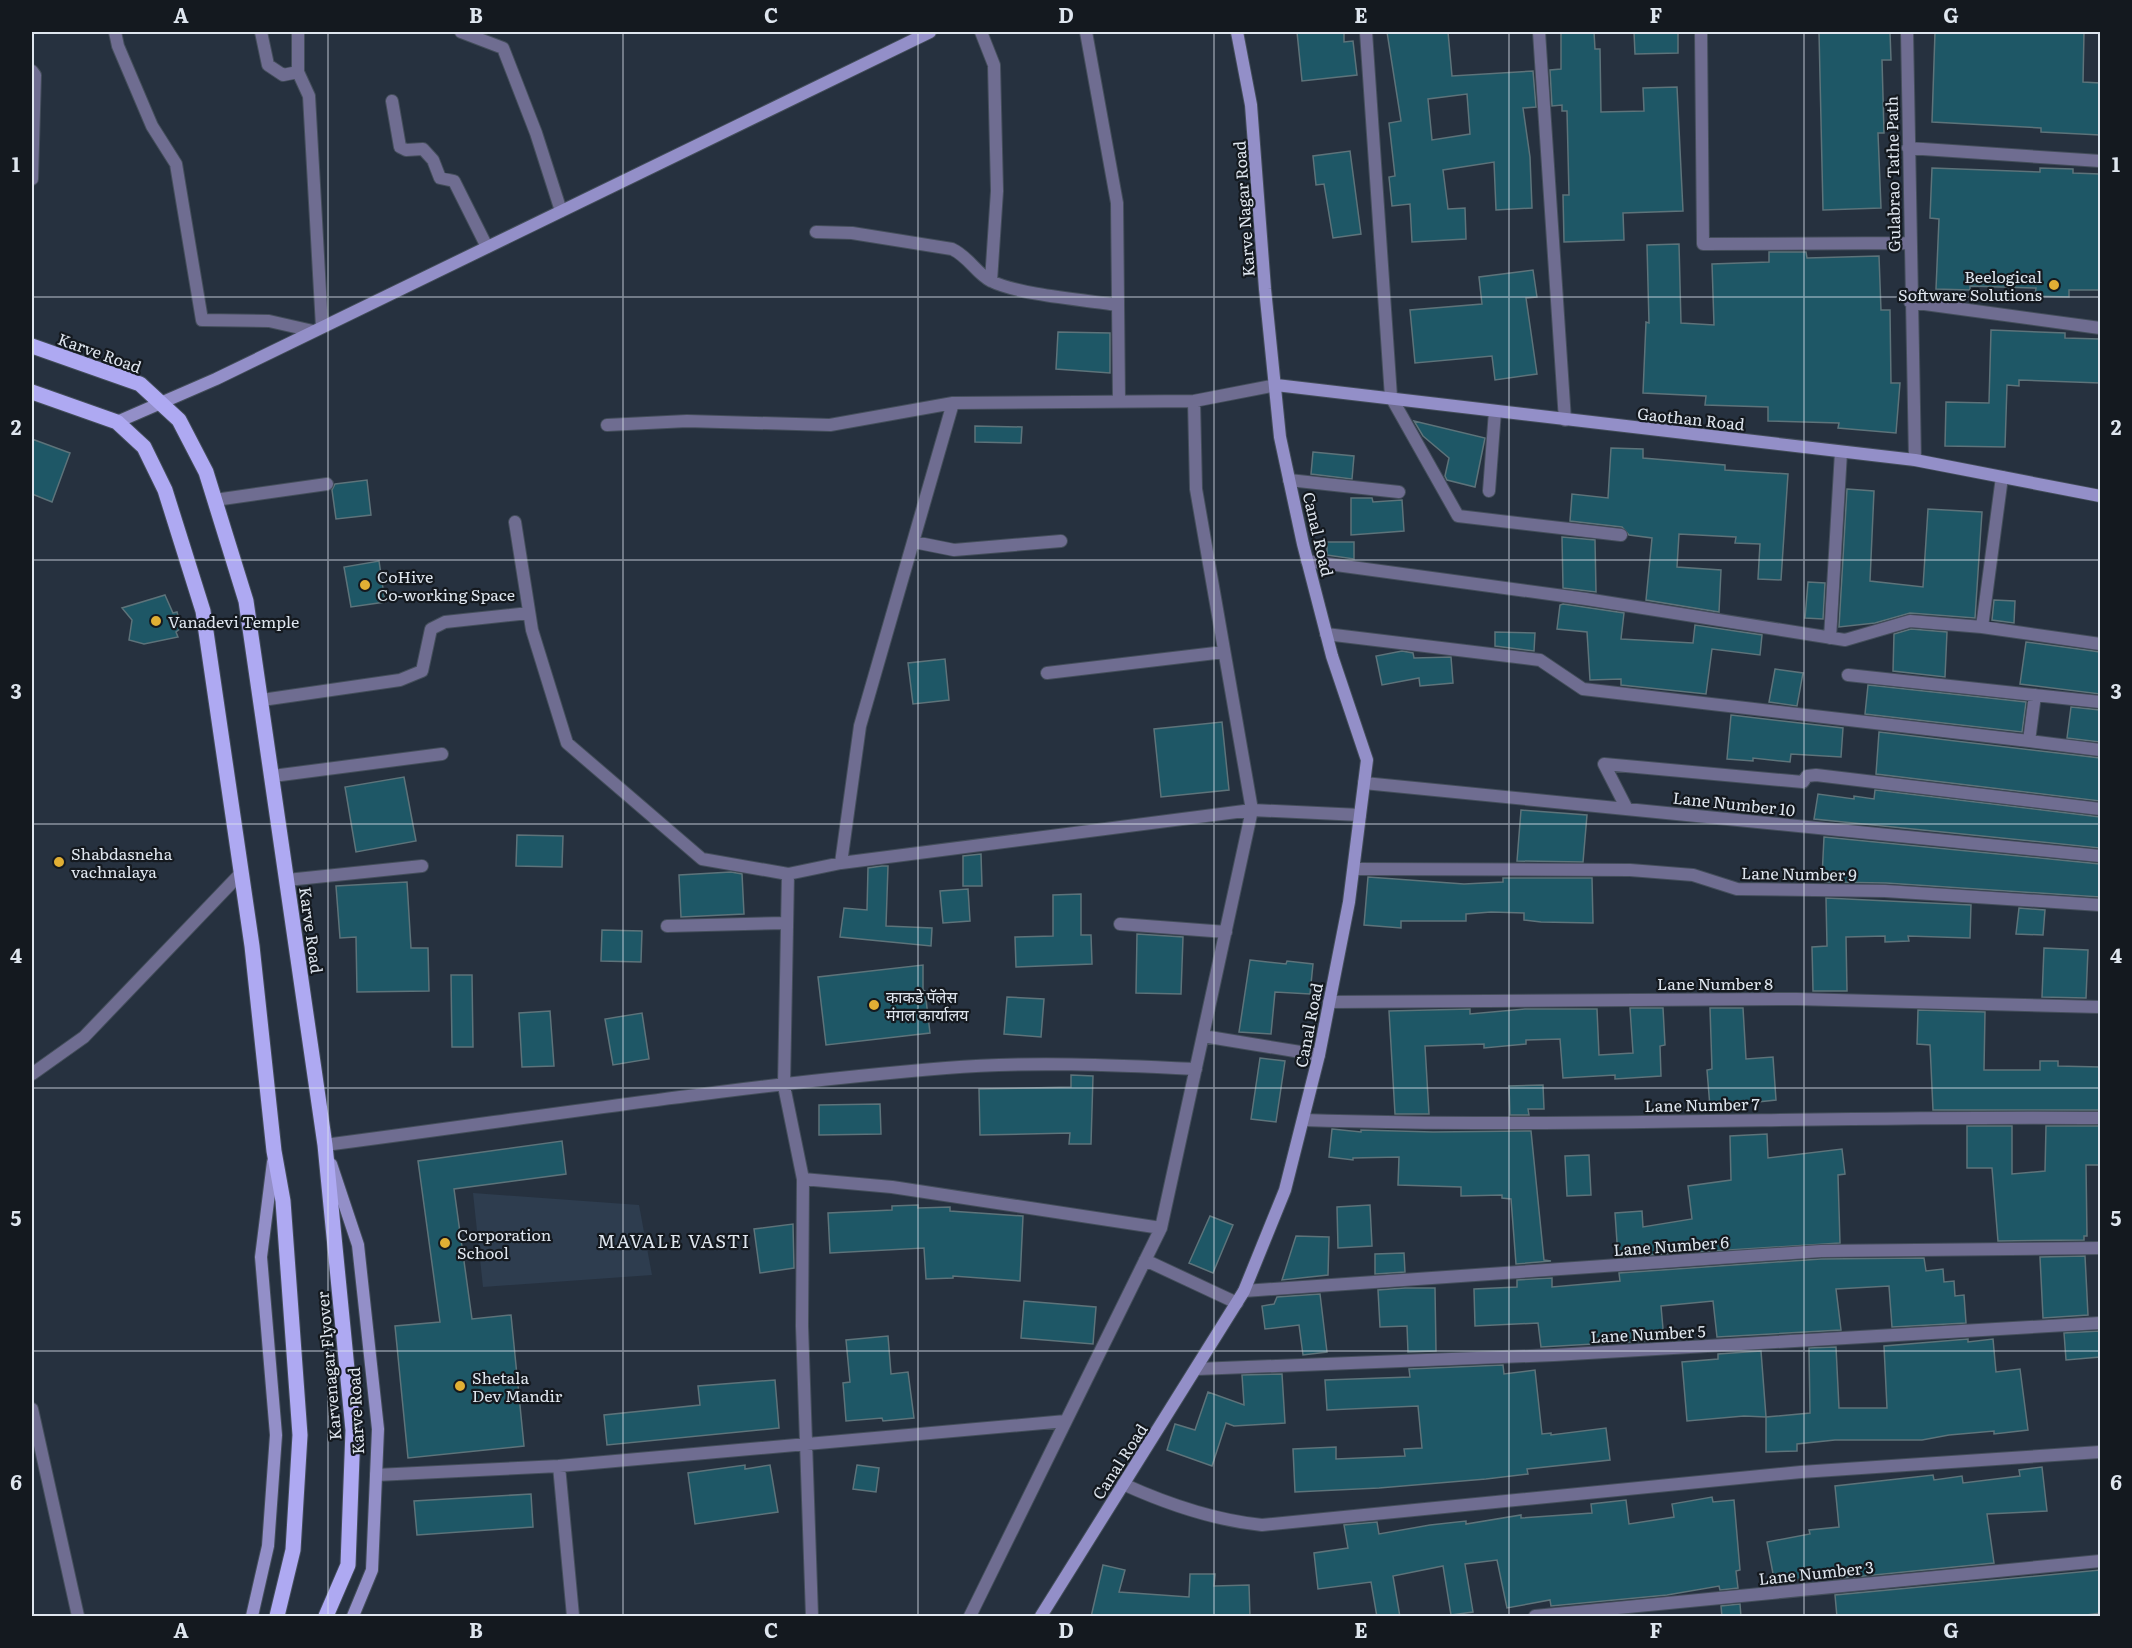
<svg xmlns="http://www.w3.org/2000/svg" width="2132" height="1648" viewBox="0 0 2132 1648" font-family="Literata,'Noto Sans Devanagari',serif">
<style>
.built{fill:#2e3d4f}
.building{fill:#1e5766;stroke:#5d737a;stroke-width:1.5;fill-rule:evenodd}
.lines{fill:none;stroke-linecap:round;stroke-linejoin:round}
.street-casing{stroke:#444e5b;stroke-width:14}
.secondary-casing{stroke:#444e5b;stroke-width:14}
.primary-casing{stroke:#444e5b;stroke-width:17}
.street{stroke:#6f6d91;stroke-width:12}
.secondary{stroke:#938fc8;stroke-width:12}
.primary{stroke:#aea9f2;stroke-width:15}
.grid{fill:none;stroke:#dfe6ef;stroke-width:1.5;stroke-opacity:0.55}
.poi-dot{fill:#e1af34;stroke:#14191f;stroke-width:2}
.labels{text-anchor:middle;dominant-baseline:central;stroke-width:4.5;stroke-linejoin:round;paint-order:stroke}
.street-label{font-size:16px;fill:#dfe6ef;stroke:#14191f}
.poi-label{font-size:16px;fill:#dfe6ef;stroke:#14191f;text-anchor:start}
.neighbourhood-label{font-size:18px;letter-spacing:1.5px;fill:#dfe6ef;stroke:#14191f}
.neatline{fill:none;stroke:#dfe6ef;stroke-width:2}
.grid-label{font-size:20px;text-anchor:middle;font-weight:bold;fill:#dfe6ef}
</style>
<rect width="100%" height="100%" fill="#26313f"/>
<path class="built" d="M473 1193 639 1205 652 1275 483 1287Z"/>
<path class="building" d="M1297 32H1344V42L1353 41 1357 75 1302 81Z
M1387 32H1448L1452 76 1533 71 1536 107 1523 108 1530 157 1532 208 1496 210 1494 162 1443 170 1448 209 1465 208 1466 239 1412 242 1410 204 1392 206 1389 177 1395 176 1389 123 1401 121ZM1467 94 1470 134 1432 140 1428 99Z
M1561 32H1594L1595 49H1600L1601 112 1644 111 1643 88 1677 87 1683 211 1623 213 1624 240 1564 242 1563 195H1569L1567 111H1562V105L1552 106 1550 70 1561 69Z
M1634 32H1678V53L1635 54Z
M1819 32H1890L1891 60H1882L1884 133H1878L1881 208 1823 210Z
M1935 32H2084L2083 82 2100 83V135L2041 132V128L1932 122Z
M1350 151 1361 234 1333 238 1324 184 1316 185 1313 156Z
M1932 168 2040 172V168L2073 169V173L2100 174V290H2069V297L2035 296 2036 288 1970 286V290L1936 289 1939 219 1930 218Z
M1679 244 1681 323 1714 325 1712 264 1769 262V252H1806L1807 258 1879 256 1881 310H1890L1891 383H1900L1896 433 1838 428 1839 423 1768 421V407L1705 405 1706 396 1643 393 1646 322 1649 323 1647 245Z
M1533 270 1537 297 1526 298 1537 374 1495 380 1492 356 1415 363 1410 310 1482 304 1479 277Z
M1991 330 2065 333V338L2100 339V383L2019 380V386L2007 385 2005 447 1945 446 1946 402 1989 403Z
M1058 332 1110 333V373L1056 369Z
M1414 421 1485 438 1475 487 1447 480 1445 476 1449 458 1423 436Z
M975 426 1022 427 1021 443 975 442Z
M32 439 70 453 52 502 32 494Z
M1611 448 1643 449V458L1725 465V470L1788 474 1781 580 1758 579 1760 544 1735 543 1736 537 1679 534 1677 567 1721 570 1719 612 1646 600 1652 538 1629 535 1622 527 1570 521 1572 494 1608 498Z
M1313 452 1354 456 1352 479 1311 474Z
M367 480 371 515 336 519 332 490 335 484Z
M1847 489 1874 491 1870 581 1923 587 1928 509 1982 512 1975 618 1910 613 1875 623 1839 627Z
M1351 498H1372L1373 502 1402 500 1404 531 1351 535Z
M1562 537 1595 540 1596 592 1563 588Z
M1327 542H1354V559L1327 555Z
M379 561 385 602 351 607 344 567Z
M1808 582 1825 583 1823 619 1805 618Z
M165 595 173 613 177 612 181 628 176 632 178 637 144 644 129 640 132 620 122 608Z
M1994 600 2015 601 2014 623 1992 620Z
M1563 604 1624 613 1621 639 1693 643 1695 625 1762 635 1760 655 1712 649 1706 694 1621 685V679L1590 680 1587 632 1557 629 1560 605Z
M1911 629 1947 632 1945 677 1893 671 1894 634Z
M1495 632 1535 633 1534 651 1495 646Z
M2026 642 2100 652V694L2020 684Z
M1402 651 1413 653 1414 658 1451 657 1453 683 1420 686 1419 678 1382 685 1376 656Z
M945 659 949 700 913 704 908 663Z
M1775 669 1803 673 1797 706 1769 702Z
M1868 685 2026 702 2022 732 1865 714Z
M2071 707 2100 710V742L2067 738Z
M1731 715 1843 728 1841 757 1791 754 1790 762 1753 758V761L1727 759Z
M1222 722 1229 790 1161 797 1154 729Z
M1879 732 2100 758V801L1876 774Z
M404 777 416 841 356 852 345 787Z
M1875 790 2100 817V848L1814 819 1818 794 1854 799V796L1874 799Z
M1521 810 1587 815 1583 862 1517 861Z
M517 835 563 836 562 867 516 866Z
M1824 837 2100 864V897L1886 883 1825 882V877H1822Z
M981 854 982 886H963V856Z
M882 866H888L886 926 932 928 931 946 840 937 844 908 867 910 868 868Z
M731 872 742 874 744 914 681 917 679 875Z
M1368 877 1464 884 1503 882V878H1592L1593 923 1541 922 1524 920V913L1491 912 1466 914V921H1401V928L1364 925Z
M407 882 411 948H428L429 991 357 992 356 937 340 938 336 886Z
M968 889 970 921 943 923 940 891Z
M1081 894V935H1091L1092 964 1016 967 1015 937 1053 936V895Z
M1826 898 1971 905 1970 938 1908 936 1909 941 1885 942V936L1846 937 1847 991H1813L1812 947 1827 946Z
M2019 908 2045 910 2043 935 2016 934Z
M602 930 642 931 641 962 601 961Z
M1137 934 1183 937 1181 994 1136 993Z
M2044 948 2088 950 2086 998 2042 997Z
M1250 960 1286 964 1287 961 1313 964 1310 994 1275 992 1271 1034 1239 1032Z
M923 965V990L925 991 930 1033 826 1045 818 977Z
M451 975H472L473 1047H452Z
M1007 997 1044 999 1041 1037 1004 1034Z
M1630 1008H1663L1665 1045 1660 1046 1661 1076 1615 1079V1075L1563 1078 1560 1039 1526 1040V1044L1484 1048V1044L1425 1046 1429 1114H1395L1389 1011 1470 1009V1014L1525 1009H1597L1599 1055 1633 1053Z
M1710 1008H1743L1746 1059 1773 1057 1776 1100 1710 1107 1707 1070 1712 1069Z
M1918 1010 1985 1012 1984 1070H2040V1061H2058V1066L2100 1067V1110H1933L1930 1045 1917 1044Z
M550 1011 554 1066 522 1067 519 1013Z
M642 1013 649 1059 613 1065 605 1019Z
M1260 1058 1285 1061 1276 1122 1251 1119Z
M1071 1075 1093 1076 1091 1144H1069L1070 1133 980 1135 979 1089 1071 1087Z
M1543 1085 1544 1109H1528L1529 1115H1510L1509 1086Z
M880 1104 881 1134 819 1135V1105Z
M1967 1126H2012V1174L2045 1171 2046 1126H2100V1165H2086L2087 1236H2084V1240L1998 1241 1992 1168H1967Z
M1332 1129 1361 1132V1130L1433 1132 1531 1131 1544 1260 1551 1261 1516 1264 1511 1199 1502 1198V1195L1461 1196V1187L1398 1185 1399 1157 1353 1158V1160L1329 1157Z
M1767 1134 1768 1158 1842 1149 1845 1174 1838 1175 1840 1243 1618 1257 1615 1213 1642 1211 1643 1227 1692 1219 1688 1186 1731 1180 1730 1136Z
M562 1141 566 1174 454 1189 472 1319 511 1315 524 1446 408 1458 395 1326 440 1322 418 1161Z
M1589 1155 1591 1195 1567 1196 1565 1156Z
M918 1205V1208L950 1207V1211L1023 1216 1020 1281 953 1276V1278L926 1279 924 1248 830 1253 828 1213 892 1210V1206Z
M1370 1205 1372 1246 1338 1248 1337 1207Z
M1210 1216 1233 1225 1213 1273 1189 1263Z
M793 1224 794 1268 760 1273 754 1229Z
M1296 1236 1329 1237 1328 1275 1282 1280Z
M1404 1253 1405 1272 1375 1274V1254Z
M2085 1256 2088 1315 2043 1318 2040 1257Z
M1924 1258 1926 1271 1943 1269 1944 1282 1954 1281 1955 1296 1964 1295 1966 1323 1892 1327 1889 1286 1836 1289 1841 1330 1717 1337 1713 1301 1661 1306 1664 1340 1541 1347 1538 1323 1475 1326 1474 1289 1517 1287V1280L1552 1278V1287L1620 1281 1619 1273 1821 1259Z
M1405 1288H1435L1436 1351 1408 1352 1407 1326 1380 1327 1378 1290Z
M1320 1294 1327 1352 1303 1355 1299 1325 1265 1329 1262 1306 1274 1304 1277 1297Z
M1024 1301 1096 1307 1093 1344 1021 1338Z
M2100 1331V1357L2066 1360 2064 1333Z
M888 1336 891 1374 908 1372 914 1418 883 1421 882 1418 846 1421 843 1383 850 1382 846 1340Z
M1968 1339V1342L1993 1339 1996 1372 2020 1369 2028 1430 1994 1434V1431L1949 1435 1922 1440H1835L1797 1444V1451L1766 1452V1417L1810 1413 1809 1348 1836 1347 1839 1408H1887L1884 1346Z
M1761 1351 1766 1417 1744 1416 1687 1421 1682 1362 1718 1359V1354Z
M1503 1365 1504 1374 1535 1370 1542 1434 1551 1433V1435L1606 1428 1610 1460 1527 1469 1528 1474 1486 1479 1379 1488 1295 1492 1293 1449 1336 1447V1459L1405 1456 1404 1449 1422 1448 1418 1406 1327 1410 1325 1380 1410 1377 1409 1369Z
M1282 1374 1285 1423 1234 1426 1226 1423 1212 1466 1167 1450 1175 1424 1195 1430 1208 1392 1244 1405 1242 1375Z
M775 1380 779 1428 607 1445 604 1415 700 1405 698 1386Z
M745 1465V1469L770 1465 778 1512 695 1524 688 1473Z
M857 1465 879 1468 876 1492 853 1489Z
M2042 1467 2047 1511 1987 1514 1994 1563 1834 1579 1833 1573 1775 1584 1767 1542 1810 1534 1809 1530 1839 1527 1835 1486 1933 1475 1934 1480 1962 1476 1963 1483 2020 1476 2019 1470Z
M531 1494 533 1527 417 1535 414 1501Z
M1712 1497 1713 1502 1734 1500 1740 1570 1736 1571 1738 1588 1720 1590 1719 1586 1667 1595 1551 1606 1550 1600 1507 1608 1497 1560 1465 1564 1473 1612 1451 1615 1443 1566 1393 1576 1400 1617H1377L1371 1582 1318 1589 1314 1553 1348 1548 1344 1525 1377 1522 1379 1534 1430 1525 1466 1521V1524L1521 1515V1518L1592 1513 1591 1504 1626 1500 1629 1524 1674 1517 1672 1504Z
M1103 1565 1125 1570 1119 1592 1189 1597 1190 1574H1215L1214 1586 1249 1585 1250 1617H1091Z
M2100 1570V1613L2073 1617H1837L1835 1595Z
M1740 1604 1741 1617H1722L1721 1606Z"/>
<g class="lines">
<g class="street-casing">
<path id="street" d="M115 32 118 46 152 126 176 164 202 320 269 321 313 331
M261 32 268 65 283 75 298 72V32
M461 32 503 48 536 133 561 211
M981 32 994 65 997 191 991 281
M1086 32 1117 203 1119 401
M1366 32 1391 397 1458 516 1621 535
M1539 32 1565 420
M1701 32 1703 244 1909 243
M1907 32 1915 460
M32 71 35 75 32 179
M298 72 309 96 322 327
M392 101 400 147 406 150 423 149 433 160 440 178 454 181 487 247
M1908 148 2100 161
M816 232 852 233 952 249C969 257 976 273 991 281 1019 295 1085 300 1118 305
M1910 302 2100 328
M607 425 687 421 830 425 953 403 1194 401 1276 385
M1289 480 1399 492
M1489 491 1495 411
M215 500 327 484
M515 522 532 630 567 743 702 859 788 874 841 863 1252 810 1360 815
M914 542 954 550 1061 541
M1307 561 1586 599 1845 640 1910 621 1982 627 2100 644
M1982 627 2002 477
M1326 634 1540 660 1583 689 2029 741 2035 695
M1830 638 1841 452
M1047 673 1224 652
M1848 675 2100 702
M262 700 400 680 422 671 431 629 445 622 529 613
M2029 741 2100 750
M273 776 442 754
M1364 783 2100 856
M1627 809 1604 764 1803 782 1807 776 1816 775 2100 809
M841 863 860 726 953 403
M1354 869 1630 870 1693 875 1737 889 1885 891 2100 905
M788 874 784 1086 803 1179 802 1326 812 1616
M287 880 422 866
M1120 924 1226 932
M667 926 786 923
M1329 1002 1797 999 2100 1007
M1203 1036 1319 1055
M32 1074 84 1037 242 872
M1304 1120C1570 1129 1835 1115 2100 1118
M325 1145C532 1118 739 1085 946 1068 1029 1061 1113 1065 1196 1069
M803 1179 892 1187 1161 1228
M1145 1260 1237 1303
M1244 1291 1821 1251 2100 1248
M1197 1369 1554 1355 2100 1323
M32 1409 78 1616
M559 1466 573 1616
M376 1475 559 1466 1066 1421
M1123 1484C1167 1504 1213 1520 1262 1525L1801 1472 2100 1452
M970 1616 1161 1228 1252 810 1196 489 1194 401
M1535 1616 2100 1561"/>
</g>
<g class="secondary-casing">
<path id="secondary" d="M1276 385 1915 460 2100 496
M117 422 216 379 930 32
M331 1164 358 1245 378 1429 372 1570 353 1616
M252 1616 268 1546 276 1435 261 1257 273 1162
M1041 1616 1244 1291 1285 1190 1319 1055 1349 902 1367 760 1332 656 1303 544 1280 437 1265 289 1251 105 1237 32"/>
</g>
<g class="primary-casing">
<path id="primary" d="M32 346 140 384 179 420 206 472 246 601 325 1145 353 1430 348 1565 326 1616
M32 392 117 422 144 447 165 490 203 611 252 946 274 1151 283 1201 300 1435 293 1550 277 1616"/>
</g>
<use href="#street" class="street"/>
<use href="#secondary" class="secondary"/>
<use href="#primary" class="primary"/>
</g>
<path class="grid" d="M328 32V1616M623 32V1616M918 32V1616M1214 32V1616M1509 32V1616M1804 32V1616M32 297H2100M32 560H2100M32 824H2100M32 1088H2100M32 1351H2100"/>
<g class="poi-dot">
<circle cx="2054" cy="285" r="6"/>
<circle cx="365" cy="585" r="6"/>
<circle cx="156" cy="621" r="6"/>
<circle cx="59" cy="862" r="6"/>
<circle cx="874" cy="1005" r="6"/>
<circle cx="445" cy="1243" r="6"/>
<circle cx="460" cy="1386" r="6"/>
</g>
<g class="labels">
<g class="street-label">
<text transform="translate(1892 174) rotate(-91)">Gulabrao Tathe Path</text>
<text transform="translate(1243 209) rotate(-94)">Karve Nagar Road</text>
<text transform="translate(100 352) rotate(20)">Karve Road</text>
<text transform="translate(1691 418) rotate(6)">Gaothan Road</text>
<text transform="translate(1319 534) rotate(77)">Canal Road</text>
<text transform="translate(1734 803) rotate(6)">Lane Number 10</text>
<text transform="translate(1799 873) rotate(1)">Lane Number 9</text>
<text transform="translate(312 930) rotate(82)">Karve Road</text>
<text x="1715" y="983">Lane Number 8</text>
<text transform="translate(1308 1025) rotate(-79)">Canal Road</text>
<text transform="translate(1702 1104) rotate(-1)">Lane Number 7</text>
<text transform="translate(1671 1245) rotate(-4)">Lane Number 6</text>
<text transform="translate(1648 1333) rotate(-3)">Lane Number 5</text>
<text transform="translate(328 1366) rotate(-95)">Karvenagar Flyover</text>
<text transform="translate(355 1411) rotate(-93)">Karve Road</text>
<text transform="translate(1119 1461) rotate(-57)">Canal Road</text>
<text transform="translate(1816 1572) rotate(-6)">Lane Number 3</text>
</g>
<g class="poi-label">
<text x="2042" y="276" text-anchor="end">Beelogical<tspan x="2042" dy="18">Software Solutions</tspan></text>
<text x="377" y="576">CoHive<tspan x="377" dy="18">Co-working Space</tspan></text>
<text x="168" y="621">Vanadevi Temple</text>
<text x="71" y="853">Shabdasneha<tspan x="71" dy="18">vachnalaya</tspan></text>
<text x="886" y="996">काकडे पॅलेस<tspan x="886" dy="18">मंगल कार्यालय</tspan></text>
<text x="457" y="1234">Corporation<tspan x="457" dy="18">School</tspan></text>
<text x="472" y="1377">Shetala<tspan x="472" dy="18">Dev Mandir</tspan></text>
</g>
<g class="neighbourhood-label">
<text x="674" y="1240">MAVALE VASTI</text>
</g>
</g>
<rect width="2132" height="1648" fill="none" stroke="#14191f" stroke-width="66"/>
<rect x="33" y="33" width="2066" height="1582" class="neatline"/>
<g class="grid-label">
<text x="181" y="23">A</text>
<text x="476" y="23">B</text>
<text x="771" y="23">C</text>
<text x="1066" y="23">D</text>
<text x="1361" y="23">E</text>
<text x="1656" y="23">F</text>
<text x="1951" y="23">G</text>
<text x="16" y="172">1</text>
<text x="2116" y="172">1</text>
<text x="16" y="435">2</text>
<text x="2116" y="435">2</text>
<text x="16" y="699">3</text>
<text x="2116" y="699">3</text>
<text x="16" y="963">4</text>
<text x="2116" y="963">4</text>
<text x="16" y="1226">5</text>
<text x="2116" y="1226">5</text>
<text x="16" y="1490">6</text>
<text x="2116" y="1490">6</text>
<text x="181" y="1638">A</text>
<text x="476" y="1638">B</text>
<text x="771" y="1638">C</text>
<text x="1066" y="1638">D</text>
<text x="1361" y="1638">E</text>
<text x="1656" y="1638">F</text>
<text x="1951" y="1638">G</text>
</g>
</svg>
